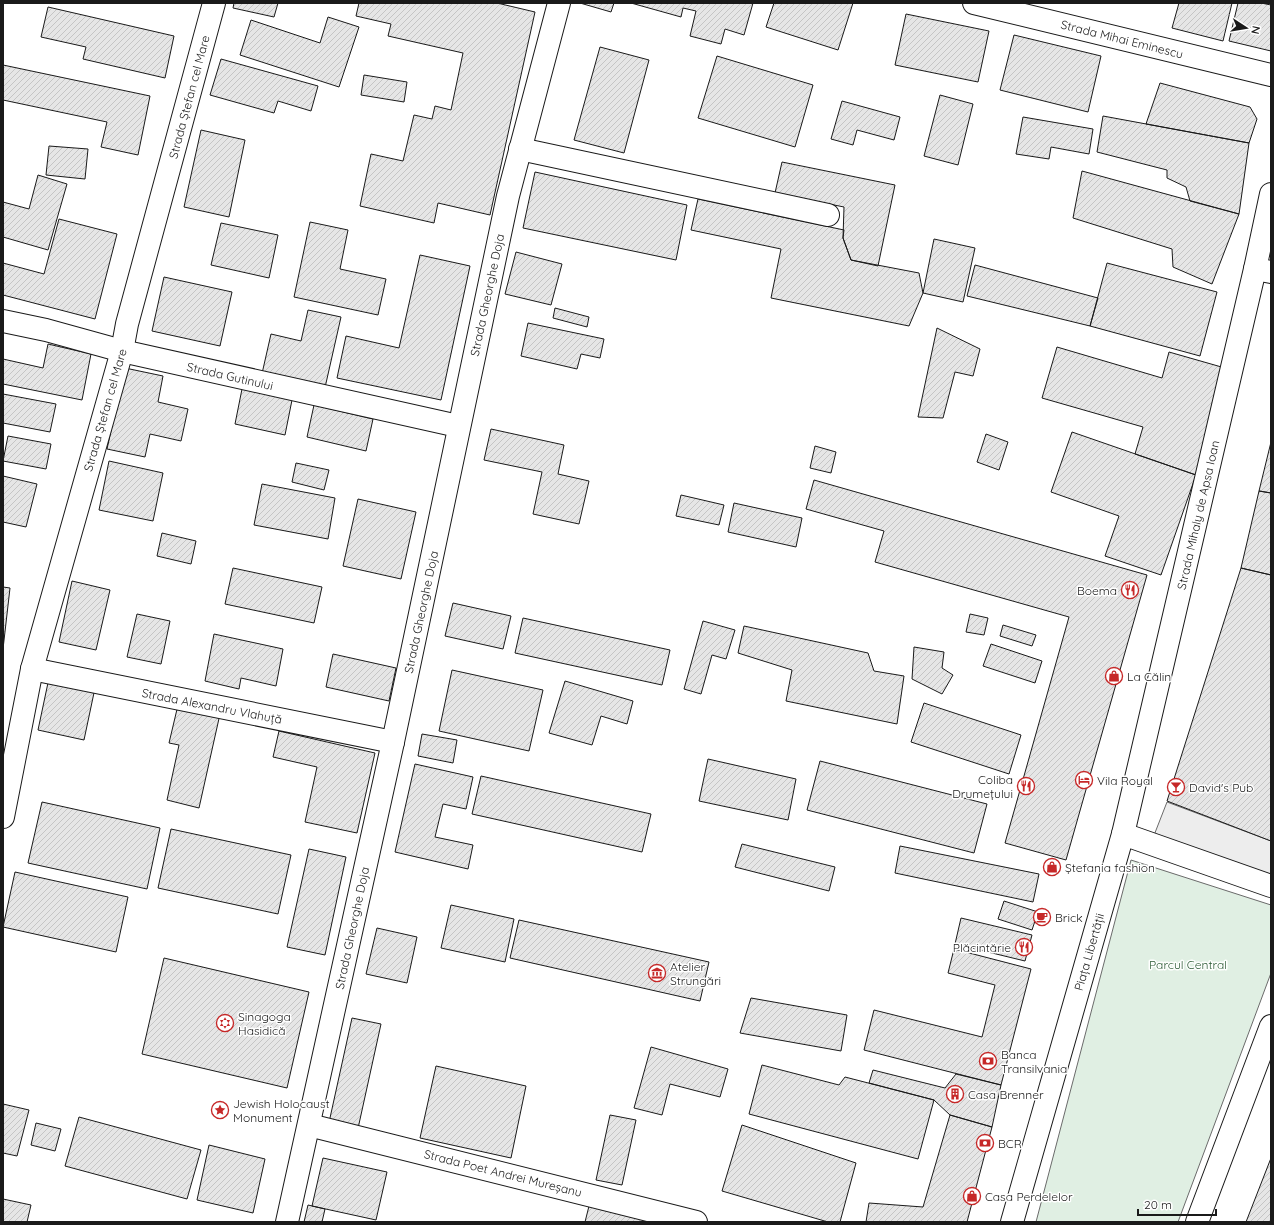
<svg xmlns="http://www.w3.org/2000/svg" width="1274" height="1225" viewBox="0 0 1274 1225" font-family="Quicksand,sans-serif">
<style>
.park{fill:#e0efe3;stroke:#6a6a6a}
.parking{fill:#ededed;stroke:#6a6a6a}
.building{fill:url(#building-hatch);stroke:#1a1a1a}
.lines{fill:none;stroke-linecap:round;stroke-linejoin:round}
.minor-casing{stroke:#1a1a1a;stroke-width:24}
.major-casing{stroke:#1a1a1a;stroke-width:24}
.minor{stroke:#fff;stroke-width:22}
.major{stroke:#fff;stroke-width:22}
.labels{text-anchor:middle;dominant-baseline:central;stroke-width:3;stroke-linejoin:round;paint-order:stroke}
.street-label{font-size:12px;fill:#1a1a1a;stroke:#fff}
.poi-label{font-size:12px;fill:#1a1a1a;stroke:#fff;text-anchor:start}
.park-label{font-size:12px;fill:#2b5a34;stroke:#fff}
</style>
<defs>
<pattern id="building-hatch" width="6" height="6" patternUnits="userSpaceOnUse"><rect width="6" height="6" fill="#e6e6e6"/><path d="M-1 1l2-2M0 6l6-6M5 7l2-2" fill="none" stroke="#c5c5c5"/></pattern>
</defs>
<rect width="100%" height="100%" fill="#fff"/>
<path class="park" d="M1131 860 1271 905V973L1178 1222H1036Z"/>
<path class="parking" d="M1167 802 1271 841V886L1151 843Z"/>
<path class="building" d="M234 3H278L274 17 233 8Z
M359 3H497L535 12 490 215 438 203 434 223 360 206 371 154 403 161 414 115 432 119 435 106 451 110 463 53 388 36 391 24 356 16Z
M580 3H614L611 12Z
M631 3H753L744 35 725 29 721 44 690 36 696 11 683 8 681 17Z
M774 3H853L838 50 766 27Z
M1179 3H1232L1223 41 1172 28Z
M1238 3H1261L1271 5V51L1229 41Z
M48 7 174 36 165 78 83 59 86 47 41 37Z
M906 14 989 31 978 82 895 65Z
M328 17 359 27 339 87 240 55 251 20 320 43Z
M1014 35 1101 56 1088 112 1000 90Z
M600 47 649 60 624 153 574 140Z
M717 56 813 85 795 147 698 118Z
M221 59 318 86 311 111 278 101 274 113 210 95Z
M3 65 150 96 138 155 101 147 107 122 3 100Z
M364 75 407 82 404 102 361 95Z
M1160 83 1250 107 1257 119 1249 143 1146 124Z
M940 95 973 104 958 165 924 156Z
M842 101 900 117 894 140 857 130 853 145 831 139Z
M1103 116 1249 143 1239 214 1190 201 1186 187 1167 178V170L1097 152Z
M1023 117 1093 129 1089 154 1051 147 1049 159 1016 154Z
M201 130 245 140 229 217 184 207Z
M49 146 88 149 85 179 46 175Z
M782 162 895 185 878 266 851 260 843 238 844 207 775 193Z
M1082 171 1239 214 1212 284 1173 267 1172 249 1073 218Z
M535 172 687 205 676 260 523 228Z
M38 175 67 184 48 250 3 237V202L29 209Z
M698 199 844 230 843 238 851 260 919 273 923 293 909 326 771 298 781 249 691 230Z
M59 219 117 234 95 319 3 295V263L44 274Z
M310 222 348 230 340 269 386 279 378 315 294 297Z
M221 223 278 235 269 278 211 265Z
M934 239 975 248 963 302 923 293Z
M516 252 562 264 551 305 505 294Z
M420 255 470 266 441 400 337 378 346 336 399 348Z
M1107 263 1217 292 1200 356 1090 326Z
M975 265 1098 298 1090 326 967 296Z
M164 277 232 292 220 346 152 331Z
M555 308 589 317 587 327 553 318Z
M308 310 341 317 324 392 261 378 271 334 301 341Z
M528 323 604 339 600 358 581 354 577 369 521 356Z
M937 328 980 349 973 376 955 372 943 418 918 417Z
M48 344 91 354 82 400 3 384V359L43 368Z
M1057 347 1162 378 1169 352 1225 368 1196 475 1135 454 1143 427 1042 398Z
M125 368 163 376 158 402 188 409 181 441 150 434 145 457 107 449Z
M243 384 293 395 285 435 235 424Z
M3 394 56 404 50 432 3 423Z
M314 405 373 419 366 451 307 437Z
M491 429 564 445 558 474 589 481 579 524 533 514 542 472 484 460Z
M1072 432 1196 475 1161 575 1105 556 1119 516 1051 492Z
M986 434 1008 442 999 470 977 462Z
M8 436 51 444 46 469 3 461Z
M1271 442V493L1259 491Z
M815 446 836 452 831 473 810 468Z
M109 461 163 473 153 521 99 510Z
M296 463 329 470 324 490 292 482Z
M3 476 37 484 26 527 3 522Z
M814 480 1147 575 1066 860 1005 843 1069 617 875 562 884 531 806 509Z
M262 484 335 498 328 539 254 525Z
M1259 491 1271 493V575L1241 568Z
M681 495 724 505 719 525 676 516Z
M358 499 416 512 401 579 343 566Z
M734 503 802 518 796 547 728 532Z
M162 533 196 541 191 564 157 556Z
M233 568 322 587 314 623 225 604Z
M1241 568 1271 575V841L1167 801Z
M72 581 110 590 96 650 59 642Z
M3 587 10 588 3 649Z
M453 603 511 616 503 649 445 636Z
M137 614 170 621 161 664 127 657Z
M970 614 988 618 984 635 966 632Z
M523 618 670 650 662 685 515 653Z
M703 621 735 630 726 659 712 655 701 694 684 689Z
M1003 625 1036 635 1032 646 1000 636Z
M744 626 868 653 874 671 904 676 897 724 786 701 792 670 738 653Z
M214 634 283 649 276 686 241 678 239 689 205 681Z
M991 644 1042 661 1035 683 983 666Z
M914 647 944 652 942 668 953 675 942 694 912 679Z
M333 654 396 668 389 701 326 687Z
M452 670 543 690 529 751 439 731Z
M49 678 95 688 84 740 38 730Z
M565 681 633 701 627 724 601 716 592 745 549 733Z
M924 703 1021 735 1009 774 911 742Z
M178 705 220 714 199 808 167 800 179 745 169 743Z
M279 731 375 753 357 833 305 822 317 767 273 757Z
M422 734 457 740 453 763 418 756Z
M708 759 796 779 788 820 699 801Z
M820 761 987 804 974 853 807 810Z
M415 764 473 777 466 809 443 804 435 837 473 845 468 869 395 852Z
M481 776 651 814 642 852 472 814Z
M42 802 160 828 147 889 28 863Z
M171 829 291 855 278 914 158 888Z
M742 844 835 867 829 891 735 867Z
M900 846 1039 874 1033 902 895 873Z
M309 849 346 857 325 955 287 947Z
M15 872 128 897 116 952 3 927Z
M1004 901 1038 912 1032 930 998 919Z
M451 905 514 919 505 962 441 948Z
M961 918 1032 935 1025 961 955 944Z
M519 920 709 962 700 1001 510 958Z
M377 928 417 937 407 983 366 974Z
M954 949 1031 969 1001 1085 864 1050 874 1010 982 1037 995 985 948 973Z
M164 958 309 992 287 1088 142 1054Z
M751 998 847 1015 841 1051 740 1033Z
M352 1018 381 1024 357 1133 328 1127Z
M651 1047 728 1069 720 1097 670 1084 662 1115 634 1108Z
M762 1065 839 1085 845 1077 934 1100 918 1159 749 1114Z
M436 1066 526 1086 511 1158 420 1138Z
M873 1070 945 1088 956 1074 1001 1085 992 1127 950 1115 934 1100 869 1083Z
M3 1104 29 1110 17 1156 3 1153Z
M610 1115 636 1120 622 1185 596 1180Z
M950 1115 992 1127 967 1222H866L869 1203 923 1207Z
M79 1117 201 1150 187 1199 65 1166Z
M36 1123 61 1129 55 1151 31 1145Z
M742 1125 856 1163 840 1222H828L722 1191Z
M209 1145 265 1159 253 1213 197 1200Z
M323 1158 387 1172 376 1220 312 1206Z
M1271 1158V1222H1246Z
M3 1199 31 1205 27 1222H3Z
M308 1205 325 1209 322 1222H304Z
M589 1206 661 1222H585Z"/>
<g class="lines">
<g class="minor-casing">
<path id="minor" d="M974 3 1271 75
M520 149 828 215
M1255 269 1271 272
M3 321 46 330 122 351 458 426
M32 669 393 742
M1123 834 1271 886
M309 1125 696 1222"/>
</g>
<g class="major-casing">
<path id="major" d="M3 817 32 669 122 351 127 324 214 3
M287 1222 393 742 508 196 559 3
M1012 1222 1123 834 1255 269 1271 194
M1197 1222 1271 1026"/>
</g>
<use href="#minor" class="minor"/>
<use href="#major" class="major"/>
</g>
<defs>
<g id="restaurant-ring" transform="scale(0.9)"><circle r="9.5" fill="#fff" stroke="#c62828" stroke-width="1.5"/><path d="M-5-6h1v4h1v-4h1v4h1v-4h1v5L-1.5 .5V6h-2V.5L-5-1ZM5-6V6H3V1.5H1.5Q1.5-4 5-6Z" fill="#c62828"/></g>
<g id="shop-ring" transform="scale(0.9)"><circle r="9.5" fill="#fff" stroke="#c62828" stroke-width="1.5"/><path d="M-5-2.5h2.3a2.7 3.5 0 0 1 5.4 0H5L5.5 6h-11ZM-1.5-2.5h3a1.5 2.3 0 0 0-3 0Z" fill="#c62828"/></g>
<g id="hotel-ring" transform="scale(0.9)"><circle r="9.5" fill="#fff" stroke="#c62828" stroke-width="1.5"/><path d="M-6-4.5h1.5V1H6V5H4.5V3h-9V5H-6ZM-4 0a1.8 1.8 0 1 1 3.6 0ZM.5 0V-2.5h3Q6-2.5 6 0Z" fill="#c62828"/></g>
<g id="bar-ring" transform="scale(0.9)"><circle r="9.5" fill="#fff" stroke="#c62828" stroke-width="1.5"/><path d="M-6-5H6L.8 .8V4.5H3.5V6h-7V4.5H-.8V.8Z" fill="#c62828"/></g>
<g id="cafe-ring" transform="scale(0.9)"><circle r="9.5" fill="#fff" stroke="#c62828" stroke-width="1.5"/><path d="M-5.5-4.5H6V0H3Q3 3.5 0 3.5H-2.5Q-5.5 3.5-5.5 0ZM3-3.2v2h1.7v-2ZM-6 4.5H4V6H-6Z" fill="#c62828"/></g>
<g id="museum-ring" transform="scale(0.9)"><circle r="9.5" fill="#fff" stroke="#c62828" stroke-width="1.5"/><path d="M0-6L6-3V-2H-6V-3ZM-5-1h2V3h-2ZM-1-1h2V3h-2ZM3-1h2V3H3ZM-6 4H6V6H-6Z" fill="#c62828"/></g>
<g id="synagogue-ring" transform="scale(0.9)"><circle r="9.5" fill="#fff" stroke="#c62828" stroke-width="1.5"/><path d="M0-6.5L5.6 3.2H-5.6ZM0 6.5L5.6-3.2H-5.6Z" fill="#c62828"/></g>
<g id="bank-ring" transform="scale(0.9)"><circle r="9.5" fill="#fff" stroke="#c62828" stroke-width="1.5"/><path d="M-6-4H6V4H-6ZM0-2.3a2.3 2.3 0 1 0 0 4.6a2.3 2.3 0 1 0 0-4.6Z" fill="#c62828"/></g>
<g id="building-ring" transform="scale(0.9)"><circle r="9.5" fill="#fff" stroke="#c62828" stroke-width="1.5"/><path d="M-4-6H4V6H1V3H-1V6H-4ZM-2.5-4.3h1.7v1.8h-1.7ZM.8-4.3h1.7v1.8H.8ZM-2.5-1h1.7V.8h-1.7ZM.8-1h1.7V.8H.8Z" fill="#c62828"/></g>
<g id="sight-ring" transform="scale(0.9)"><circle r="9.5" fill="#fff" stroke="#c62828" stroke-width="1.5"/><path d="M0-6L1.8-2.2L6-1.7L2.9 1.2L3.7 5.4L0 3.3L-3.7 5.4L-2.9 1.2L-6-1.7L-1.8-2.2Z" fill="#c62828"/></g>
</defs>
<g fill-rule="evenodd">
<use href="#restaurant-ring" x="1130" y="590"/>
<use href="#shop-ring" x="1114" y="676"/>
<use href="#hotel-ring" x="1084" y="780"/>
<use href="#restaurant-ring" x="1026" y="786"/>
<use href="#bar-ring" x="1176" y="787"/>
<use href="#shop-ring" x="1052" y="867"/>
<use href="#cafe-ring" x="1042" y="917"/>
<use href="#restaurant-ring" x="1024" y="947"/>
<use href="#museum-ring" x="657" y="973"/>
<use href="#synagogue-ring" x="225" y="1023"/>
<use href="#bank-ring" x="988" y="1061"/>
<use href="#building-ring" x="955" y="1094"/>
<use href="#sight-ring" x="220" y="1110"/>
<use href="#bank-ring" x="985" y="1143"/>
<use href="#shop-ring" x="972" y="1196"/>
</g>
<g class="labels">
<g class="street-label">
<text transform="translate(1122 39) rotate(14)">Strada Mihai Eminescu</text>
<text transform="translate(189 97) rotate(-75)">Strada Ștefan cel Mare</text>
<text transform="translate(487 295) rotate(-78)">Strada Gheorghe Doja</text>
<text transform="translate(230 376) rotate(13)">Strada Gutinului</text>
<text transform="translate(105 410) rotate(-74)">Strada Ștefan cel Mare</text>
<text transform="translate(1198 515) rotate(-77)">Strada Mihaly de Apsa Ioan</text>
<text transform="translate(421 612) rotate(-78)">Strada Gheorghe Doja</text>
<text transform="translate(212 706) rotate(11)">Strada Alexandru Vlahuță</text>
<text transform="translate(352 928) rotate(-78)">Strada Gheorghe Doja</text>
<text transform="translate(1089 952) rotate(-74)">Piața Libertății</text>
<text transform="translate(503 1173) rotate(14)">Strada Poet Andrei Mureșanu</text>
</g>
<g class="poi-label">
<text x="1117" y="590" text-anchor="end">Boema</text>
<text x="1127" y="676">La Călin</text>
<text x="1013" y="779" text-anchor="end">Coliba<tspan x="1013" dy="14">Drumețului</tspan></text>
<text x="1097" y="780">Vila Royal</text>
<text x="1189" y="787">David's Pub</text>
<text x="1065" y="867">Ștefania fashion</text>
<text x="1055" y="917">Brick</text>
<text x="1011" y="947" text-anchor="end">Plăcintărie</text>
<text x="670" y="966">Atelier<tspan x="670" dy="14">Strungări</tspan></text>
<text x="238" y="1016">Sinagoga<tspan x="238" dy="14">Hasidică</tspan></text>
<text x="1001" y="1054">Banca<tspan x="1001" dy="14">Transilvania</tspan></text>
<text x="968" y="1094">Casa Brenner</text>
<text x="233" y="1103">Jewish Holocaust<tspan x="233" dy="14">Monument</tspan></text>
<text x="998" y="1143">BCR</text>
<text x="985" y="1196">Casa Perdelelor</text>
</g>
<g class="park-label">
<text x="1188" y="964">Parcul Central</text>
</g>
</g>
<rect width="1274" height="1225" fill="none" stroke="#1a1a1a" stroke-width="8"/>
<g transform="translate(1246 28) rotate(102)" stroke="#ffffff" stroke-width="3" paint-order="stroke">
<path d="M0-3L7 15L0 10L-7 15Z" fill="#1a1a1a"/>
<text y="-6" font-size="11" font-weight="bold" text-anchor="middle" fill="#1a1a1a">N</text>
</g>
<path d="M1138 1209v6h78v-6" fill="none" stroke="#1a1a1a" stroke-width="2"/>
<text x="1144" y="1209" font-size="12" fill="#1a1a1a" stroke="#ffffff" stroke-width="3" paint-order="stroke">20 m</text>
</svg>
